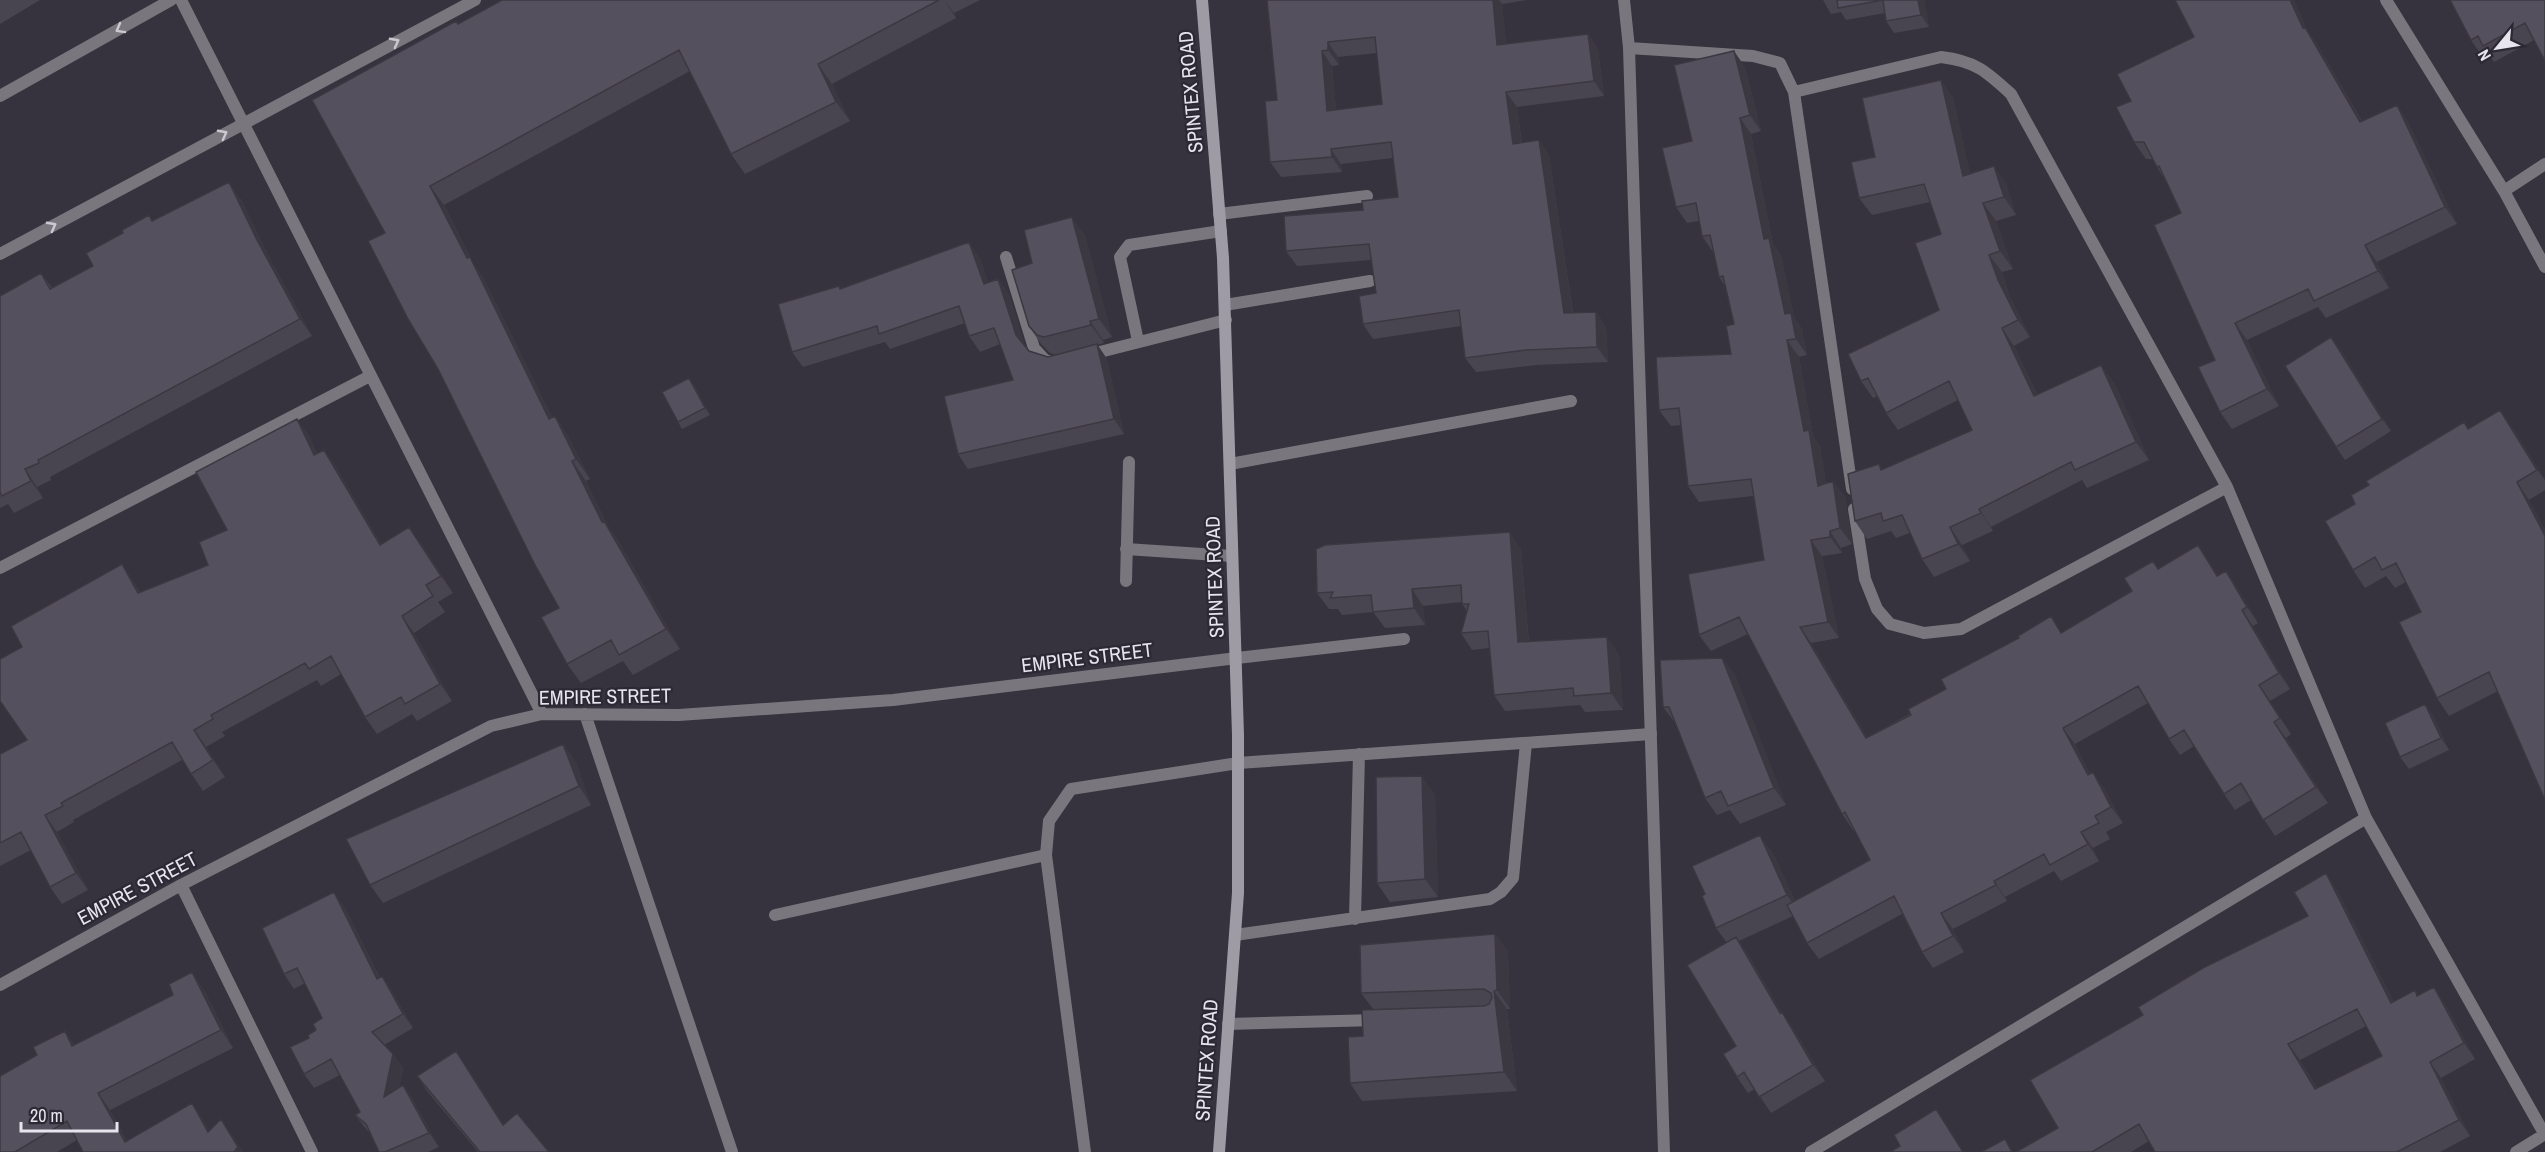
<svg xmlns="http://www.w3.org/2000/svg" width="2545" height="1152" viewBox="0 0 2545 1152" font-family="'Archivo Narrow',sans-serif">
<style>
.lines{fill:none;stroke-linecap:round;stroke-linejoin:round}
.service{stroke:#79767d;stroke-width:12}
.minor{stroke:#79767d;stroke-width:12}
.secondary{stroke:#9f9ba5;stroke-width:12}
.wall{fill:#494550;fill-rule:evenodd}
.shaded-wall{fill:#3c3841}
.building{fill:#55505d;stroke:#3c3841;stroke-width:1.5;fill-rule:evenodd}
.oneway{stroke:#ccc8d1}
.labels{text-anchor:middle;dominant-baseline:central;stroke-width:4.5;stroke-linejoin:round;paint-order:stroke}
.street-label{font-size:20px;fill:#e7e4ed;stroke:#2c2834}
</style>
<rect width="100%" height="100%" fill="#36323e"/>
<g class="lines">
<path class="service" d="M1219 214 1367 196
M1006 257 1034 348 1045 360 1051 362
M1225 305 1370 281
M1138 341 1120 257 1129 245 1221 231
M1088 355 1226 320
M1230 464 1571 401
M1126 549 1232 556
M1126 581 1129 462
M1237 658 1404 639
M775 915 1046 855
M1355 919 1359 754
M1235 935 1490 899 1501 892 1513 878 1526 743
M1228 1024 1377 1020
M1085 1152 1046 855 1049 821 1071 789 1238 763 1651 734"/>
<path class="minor" d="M181 0 542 714
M1624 0 1629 48 1664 1152
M2386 0 2504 191 2545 267
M1629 48 1753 56 1780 63 1794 92 1852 489
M1794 92 1941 57C1975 61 1986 71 2011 94L2227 487 2366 818 2545 1135
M0 96 171 0
M2504 191 2545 164
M0 254 475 0
M1854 509 1865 579 1877 609 1890 624 1924 633 1961 629 2227 487
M0 568 370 376
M585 714 732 1152
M181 885 312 1152
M0 985 181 885 491 726 542 714 679 715 893 700 1237 658
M1811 1152 2366 818
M2516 1152 2545 1134"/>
<path class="secondary" d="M1202 0 1223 258 1238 735V893L1219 1152"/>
</g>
<path class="wall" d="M0 0H40L0 24Z
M502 0H980L954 13 956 18 832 84 850 121 745 174 731 154 690 71 444 205 473 263 483 277 552 417 555 416 568 436 590 479 586 481 608 526 618 540 680 649 633 675 623 661 581 683 567 664 559 608 385 233 458 24Z
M1267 0H1527L1502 4 1506 44 1588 34 1598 49 1604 96 1517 107 1522 143 1539 140 1549 155 1573 312H1596L1606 327 1608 362 1536 365 1476 372 1465 358 1461 326 1373 339 1363 324 1376 293 1371 260 1297 266 1286 251 1363 210 1398 197 1393 158 1341 164 1342 172 1281 177 1270 162 1277 100ZM1377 53 1382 104 1336 110 1332 66 1339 65 1338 57Z
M1823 0H1924L1929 27 1894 33 1886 21 1885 13 1846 20 1841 12 1831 14Z
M2175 0H2294L2308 32 2317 44 2362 121 2397 105 2408 122 2457 224 2377 262 2389 288 2326 318 2318 307 2247 340 2279 406 2232 429 2220 412 2215 360 2181 213 2164 178 2157 167 2152 159H2146L2134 142 2194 37Z
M2545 0 2534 40 2494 62 2487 52 2482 56 2471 40Z
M1745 67 1761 131 1751 134 1773 244 1781 255 1794 317 1802 329 1807 355 1799 357 1813 436 1820 446 1826 484 1833 481 1845 497 1852 544 1841 548 1842 553 1822 556 1839 638 1811 643 1867 737 2062 632 2132 591 2153 561 2159 569 2209 561 2218 576 2226 571 2237 587 2258 623 2253 626 2290 689 2270 701 2291 734 2286 738 2328 803 2275 836 2251 800 2235 810 2224 794 2194 746 2180 755 2169 739 2148 703 2075 744 2090 774 2104 788 2123 823 2106 832 2110 839 2093 848 2099 861 2061 881 2054 871 2005 897 2007 901 1953 929 1964 952 1933 968 1922 952 1902 914 1819 959 1807 943 1793 916 1739 941 1748 954 1781 1012 1793 1028 1825 1081 1771 1113 1755 1089 1748 1093 1737 1077 1736 1046 1727 943 1716 928 1773 853 1795 901 1870 860 1854 830H1853L1842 814 1748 634 1711 651 1699 635 1764 560 1753 496 1699 502 1688 486 1681 425 1671 426 1659 410 1731 354 1734 324 1725 286 1719 277 1713 252 1702 236 1699 221 1687 223 1676 207 1692 141Z
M1953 97 1970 173 2006 183 2016 215 1996 221 2013 269 2002 272 2010 297 2030 337 2014 346 2037 394 2114 382 2149 460 2087 488 2082 480 1991 527 1993 531 1962 545 1970 561 1934 577 1922 559 1910 533 1896 538 1891 531 1867 539 1855 521 1879 464 1882 470 1972 430 1958 400 1898 430 1886 413 1878 396 1873 398 1861 381 1939 310 1941 234 1930 202 1872 215 1859 198 1875 157Z
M241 199 269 257 312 336 50 477 51 480 37 487 43 498 14 513 8 504 0 508V296L41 273 52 288 93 266 149 215 153 221Z
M1085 235 1112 337 1103 340 1104 343 1097 345 1107 359 1124 434 968 469 958 454 1013 380 1000 344 980 352 969 336 965 323 890 349 885 342 803 367 792 352 841 288 980 258 988 282 998 279 1009 294 1025 346 1029 351 1048 357 1056 355 1050 353 1041 344 1029 326 1032 263Z
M2340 349 2391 431 2345 460 2336 447Z
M694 385 710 415 682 429 678 422Z
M297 419 309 436 317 453 324 450 336 467 381 544 421 543 453 593 438 602 445 612 414 633 452 701 417 721 412 714 377 734 365 717 341 674 321 686 317 680 222 732 225 736 206 747 225 777 203 791 182 760 73 820 74 822 57 832 88 890 62 904 50 887 31 850 0 866V754L27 740 22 647 122 564 133 581 140 592 208 565 227 530Z
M2464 422 2469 429 2513 428 2545 480V490L2529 500 2545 530V800L2498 691 2449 716 2437 698 2421 612 2406 582 2395 588 2386 576 2365 588 2353 570 2355 504 2369 485Z
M1521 549 1529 642 1619 654 1623 710 1585 712 1580 705 1505 711 1494 695 1489 648 1472 650 1461 633 1467 611 1462 604V602L1423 606 1425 625 1385 628 1373 612 1342 615 1338 609H1329L1317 593Z
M1722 658 1735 675 1786 805 1740 824 1730 810 1717 815 1705 798 1676 724 1663 707Z
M2425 704 2434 717 2449 750 2409 769 2400 757Z
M563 744 576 762 591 805 383 903 370 885Z
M1435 794 1438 897 1390 902 1377 883Z
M2337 890 2394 1002 2415 990 2418 996 2445 1004 2475 1059 2441 1078 2470 1136 2440 1152H2155L2149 1141 2131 1152H2016L2058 1128 2143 1015 2308 916ZM2366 1026 2382 1056 2317 1088 2300 1060Z
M344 906 380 978 382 976 392 991 413 1028 384 1045 393 1054 403 1068 399 1088 403 1085 413 1100 439 1147 428 1152H379L370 1133 366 1129 355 1115 360 1112 340 1075 314 1088 304 1074 309 1038 316 1030 322 1018 305 983 294 989 284 974Z
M1495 934 1508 952 1510 1009H1507L1517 1091 1362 1101 1350 1083 1363 1036 1373 1009 1361 993Z
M204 990 233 1048 110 1110 127 1141 192 1103 210 1131 221 1119 243 1152 77 1140 57 1152H0L37 1055 65 1031 74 1045Z
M456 1051 503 1124 549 1152H478L427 1091 417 1076Z"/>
<path class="shaded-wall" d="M944 0 954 13 956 18Z
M1493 0H1499L1502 4 1508 60 1497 45Z
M1918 0H1924L1929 27 1921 15Z
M2290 0H2294L2308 32 2317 44 2372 139 2360 122 2303 28Z
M1588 34 1598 49 1604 96 1594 81Z
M1328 42 1338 57 1339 65 1328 50Z
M1322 51 1332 66 1338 126 1327 111Z
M1734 51 1745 67 1761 131 1750 115Z
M818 64 832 84 850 121 836 102Z
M1941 80 1953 97 1975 193 1963 176Z
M1506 92 1517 107 1524 159 1513 144Z
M2397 105 2408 122 2457 224 2445 207Z
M1740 118 1751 134 1773 244 1781 255 1794 317 1802 329 1807 355 1796 339 1785 314 1764 239Z
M1539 140 1549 155 1575 328 1564 313Z
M1331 149 1341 164 1342 172 1332 157Z
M1994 166 2006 183 2016 215 2004 197Z
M229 182 241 199 269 257 312 336 300 319 257 240Z
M430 186 444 205 473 263 483 277 563 439 549 419Z
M1983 203 1996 221 2013 269 2000 251Z
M1072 217 1085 235 1112 337 1099 319Z
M969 242 980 258 994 299 984 284Z
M2365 245 2377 262 2389 288 2378 271Z
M1989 255 2002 272 2010 297 2030 337 2018 320 1998 280Z
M998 279 1009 294 1026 350 1016 335Z
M1596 312 1606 327 1608 362 1597 347Z
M1090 321 1103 340 1104 343 1091 325Z
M2235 323 2247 340 2279 406 2267 389Z
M2002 328 2014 346 2046 413 2034 396Z
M2331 337 2340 349 2391 431 2382 419Z
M1787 340 1799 357 1813 436 1820 446 1829 503 1818 486 1804 431Z
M1097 344 1107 359 1124 434 1114 419Z
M2101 365 2114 382 2149 460 2136 442Z
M689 378 694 385 710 415 705 408Z
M2500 410 2513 428 2545 480 2537 470Z
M555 416 568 436 590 479 576 459Z
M297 419 309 436 326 472 314 455Z
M324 450 336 467 392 562 380 545Z
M572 461 586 481 608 526 618 540 680 649 666 629 602 522Z
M25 469 37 487 43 498 31 481Z
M1833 481 1845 497 1852 544 1840 528Z
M2517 482 2529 500 2545 530V536Z
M1979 509 1991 527 1993 531 1981 513Z
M409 527 421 543 453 593 441 576Z
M1950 527 1962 545 1970 561 1958 544Z
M1830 531 1841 548 1842 553 1830 537Z
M1510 532 1521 549 1530 659 1518 642Z
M1811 540 1822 556 1839 638 1828 622Z
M2198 545 2209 561 2228 593 2217 576Z
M122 564 133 581 150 610 138 593Z
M2226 571 2237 587 2258 623 2247 607Z
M1412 589 1423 606 1425 625 1414 608Z
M2242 610 2253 626 2290 689 2279 673Z
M402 616 414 633 452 701 440 684Z
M1800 627 1811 643 1877 754 1866 738Z
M1607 637 1619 654 1623 710 1611 693Z
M1722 658 1735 675 1786 805 1774 788Z
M2259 685 2270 701 2291 734 2280 718Z
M2425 704 2434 717 2449 750 2441 738Z
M2274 722 2286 738 2328 803 2316 787Z
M2063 728 2075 744 2099 791 2088 775Z
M194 730 206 747 225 777 213 760Z
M563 744 576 762 591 805 579 786Z
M2093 772 2104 788 2123 823 2111 807Z
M1422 776 1435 794 1438 897 1425 879Z
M45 815 57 832 88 890 76 873Z
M2081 832 2093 848 2099 861 2088 844Z
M1760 835 1773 853 1800 913 1787 895Z
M2326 873 2337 890 2403 1019 2391 1003Z
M1994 881 2005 897 2007 901 1996 885Z
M334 892 344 906 387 993 377 979Z
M1941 913 1953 929 1964 952 1953 936Z
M1495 934 1508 952 1510 1009 1497 990Z
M1736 937 1748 954 1791 1029 1780 1013Z
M192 972 204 990 233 1048 221 1030Z
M382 976 392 991 413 1028 403 1014Z
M2434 987 2445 1004 2475 1059 2464 1043Z
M1494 991 1507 1009 1517 1091 1504 1072Z
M1782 1012 1793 1028 1825 1081 1813 1065Z
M65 1031 77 1049 72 1046Z
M2288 1044 2300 1060 2327 1105 2315 1089Z
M456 1051 466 1066 513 1140 503 1125Z
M393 1054 403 1068 394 1111 384 1097Z
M2430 1062 2441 1078 2470 1136 2459 1120Z
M403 1085 413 1100 439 1147 429 1133Z
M98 1093 110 1110 133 1152 125 1142Z
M192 1103 204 1121 221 1150 208 1132Z
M1936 1109 1947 1125 1964 1152H1963Z
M221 1119 233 1136 243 1152H234Z"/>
<path class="building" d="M502 0H939L818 64 836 102 731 154 679 50 430 186 467 258 470 257 549 419 555 416 576 459 572 461 602 522 604 521 666 629 619 655 611 640 567 664 541 617 559 608 534 563 438 369 408 319 368 241 385 233 312 100 456 21 458 24Z
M1267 0H1493L1497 45 1588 34 1594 81 1506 92 1513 144 1539 140 1564 313 1596 312 1597 347 1526 350 1465 358 1459 310 1363 324 1359 296 1376 293 1369 244 1286 251 1284 216 1363 210 1362 201 1398 197 1391 142 1331 149 1332 157 1270 162 1265 101 1277 100ZM1375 37 1382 104 1327 111 1322 51 1328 50V42Z
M1837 0H1918L1921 15 1886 21 1883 0 1838 8Z
M2175 0H2290L2303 28 2305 27 2360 122 2397 105 2445 207 2365 245 2378 271 2314 301 2308 289 2235 323 2267 389 2220 412 2198 367 2215 360 2154 225 2181 213 2159 166 2157 167 2144 142H2134L2116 107 2131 101 2117 74 2194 37Z
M2450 0H2545V61L2525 23 2483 46 2478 36 2471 40Z
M1734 51 1750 115 1740 118 1764 239 1769 238 1785 314 1791 313 1796 339 1787 340 1804 431 1809 430 1818 486 1833 481 1840 528 1830 531V537L1811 540 1828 622 1800 627 1866 738 1911 715 1908 709 1946 689 1941 679 2019 638 2018 636 2051 616 2061 633 2132 591 2124 578 2153 561 2158 569 2198 545 2217 576 2226 571 2247 607 2242 610 2279 673 2259 685 2280 718 2274 722 2316 787 2263 820 2241 783 2224 794 2184 730 2169 739 2138 686 2063 728 2088 775 2093 772 2111 807 2095 816 2099 823 2081 832 2088 844 2050 865 2044 854 1994 881 1996 885 1941 913 1953 936 1922 952 1894 896 1807 943 1787 905 1870 860 1845 812 1842 814 1739 617 1699 635 1688 574 1764 560 1751 479 1688 486 1679 408 1659 410 1656 357 1731 354 1726 326 1734 324 1723 276 1719 277 1710 235 1702 236 1696 203 1676 207 1662 148 1692 141 1674 65Z
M1941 80 1963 176 1994 166 2004 197 1983 203 2000 251 1989 255 1998 280 2018 320 2002 328 2034 396 2101 365 2136 442 2075 470 2071 462 1979 509 1981 513 1950 527 1958 544 1922 559 1902 515 1883 521 1881 513 1855 521 1848 474 1879 464 1881 470 1972 430 1949 381 1886 413 1868 378 1861 381 1848 354 1939 310 1915 243 1941 234 1924 184 1859 198 1851 162 1875 157 1862 98Z
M229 182 257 240 300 319 38 460 39 463 25 469 31 481 2 496 0 492V296L41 273 50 289 93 266 86 253 123 233 122 230 149 215 152 221Z
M1072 217 1099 319 1090 321 1091 325 1044 337 1037 335 1029 326 1012 270 1032 263 1024 230Z
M969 242 984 284 998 279 1016 335 1029 351 1048 357 1097 344 1114 419 958 454 944 396 1013 380 994 328 969 336 959 306 879 334 877 326 792 352 778 304 839 286 840 289Z
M2331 337 2382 419 2336 447 2285 366Z
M689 378 705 408 678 422 662 392Z
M2500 410 2537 470 2517 482 2545 536V800L2489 672 2437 698 2399 622 2421 612 2396 563 2382 570 2375 557 2353 570 2325 521 2355 504 2351 495 2369 485 2366 481 2464 422 2468 429Z
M297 419 314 455 324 450 380 545 409 527 441 576 426 585 433 596 402 616 440 684 405 704 401 697 365 717 331 656 309 669 305 663 211 715 213 719 194 730 213 760 191 774 172 742 61 803 63 806 45 815 76 873 50 887 21 832 0 843V754L27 740 0 701V659L22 647 11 626 122 564 138 593 208 565 199 542 227 530 196 472Z
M1510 532 1518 642 1607 637 1611 693 1574 696 1573 688 1494 695 1488 631 1461 633 1469 604H1462L1461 585 1412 589 1414 608 1373 612 1371 595 1330 598 1333 592 1317 593 1316 549 1325 545Z
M1722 658 1774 788 1728 806 1721 791 1705 798 1669 707H1663L1660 660Z
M2425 704 2441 738 2400 757 2385 723Z
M563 744 579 786 370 885 346 839Z
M1422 776 1425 879 1377 883 1376 777Z
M1760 835 1787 895 1716 928 1702 896 1705 894 1692 866Z
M2326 873 2391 1003 2415 990 2417 996 2434 987 2464 1043 2430 1062 2459 1120 2397 1152H2155L2139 1124 2092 1152H2016L2058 1128 2030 1080 2143 1015 2138 1007 2203 968 2308 916 2294 892ZM2357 1009 2382 1056 2315 1089 2288 1044Z
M334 892 377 979 382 976 403 1014 372 1032 393 1054 384 1097 403 1085 429 1133 385 1152H379L366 1124 355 1115 360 1112 331 1059 304 1074 290 1047 309 1038 308 1035 316 1030 313 1024 322 1018 297 968 284 974 262 928Z
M1495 934 1497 990 1494 991 1504 1072 1350 1083 1348 1037 1363 1036 1362 1010 1484 1006 1489 1004 1492 998 1491 993 1484 989 1361 993 1360 945Z
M1736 937 1780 1013 1782 1012 1813 1065 1759 1097 1744 1072 1737 1077 1723 1054 1736 1046 1687 965Z
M192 972 221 1030 98 1093 125 1142 192 1103 208 1132 221 1119 238 1147 234 1152H83L67 1121 15 1152H0V1076L37 1055 33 1047 65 1031 72 1046 173 995 169 984Z
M456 1051 503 1125 517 1113 549 1152H480L417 1076Z
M1936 1109 1963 1152H1890L1900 1146 1894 1135Z
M2005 1139 2012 1152H1981Z"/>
<defs><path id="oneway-chevron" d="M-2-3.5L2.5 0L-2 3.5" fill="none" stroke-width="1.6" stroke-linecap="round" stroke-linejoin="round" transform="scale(1.5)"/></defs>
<g class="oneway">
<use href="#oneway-chevron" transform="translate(120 29) rotate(151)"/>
<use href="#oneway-chevron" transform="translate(395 42) rotate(-28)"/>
<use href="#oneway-chevron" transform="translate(223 134) rotate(-28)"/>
<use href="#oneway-chevron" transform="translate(52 226) rotate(-28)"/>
</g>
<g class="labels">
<g class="street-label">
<text transform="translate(1190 92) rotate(-95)">SPINTEX ROAD</text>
<text transform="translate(1214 577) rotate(-92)">SPINTEX ROAD</text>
<text transform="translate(1087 657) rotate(-7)">EMPIRE STREET</text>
<text transform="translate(605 696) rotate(-1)">EMPIRE STREET</text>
<text transform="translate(137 888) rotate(-28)">EMPIRE STREET</text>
<text transform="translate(1206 1060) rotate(-86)">SPINTEX ROAD</text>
</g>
</g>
<g transform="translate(2497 48) rotate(240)" stroke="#2c2834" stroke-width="4.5" paint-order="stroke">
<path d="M0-4.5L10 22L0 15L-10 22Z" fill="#e7e4ed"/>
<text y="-9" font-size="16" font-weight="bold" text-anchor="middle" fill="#e7e4ed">N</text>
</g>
<path d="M21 1122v9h96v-9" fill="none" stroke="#e7e4ed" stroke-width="3"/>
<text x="30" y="1122" font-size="18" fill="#e7e4ed" stroke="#2c2834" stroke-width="4.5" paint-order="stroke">20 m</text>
</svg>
